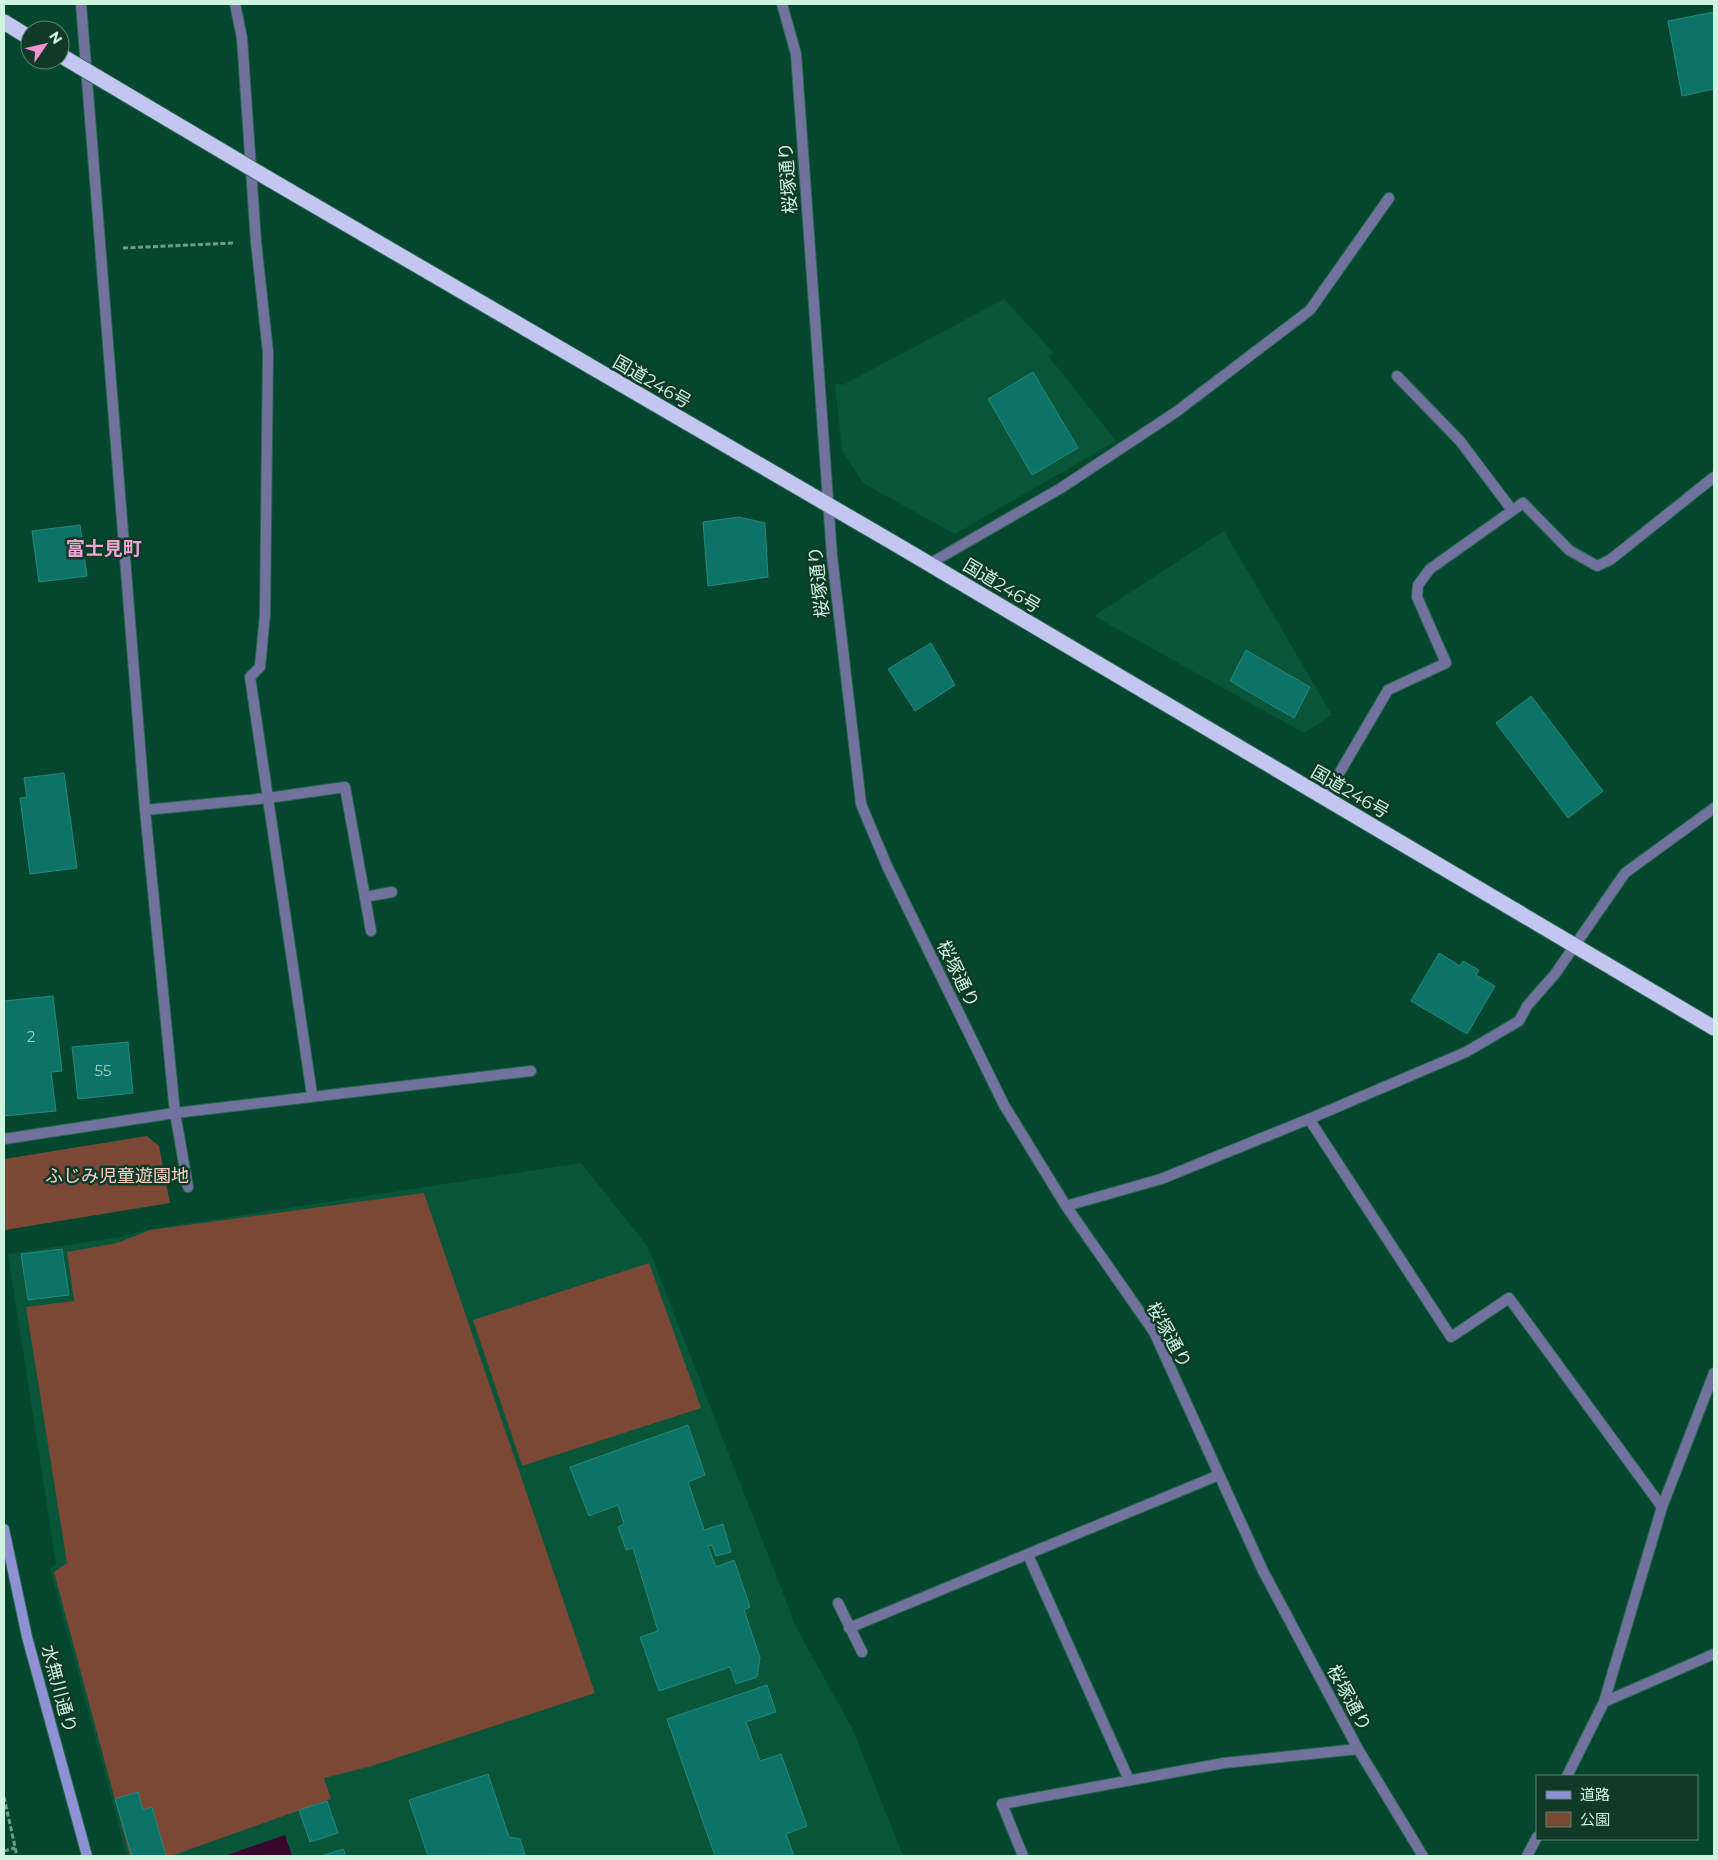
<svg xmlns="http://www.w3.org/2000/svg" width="1718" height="1860" viewBox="0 0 1718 1860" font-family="Montserrat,'Noto Sans JP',sans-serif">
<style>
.built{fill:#08553a}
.green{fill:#7a4835}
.water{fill:#38082a}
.building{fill:#0d7367;stroke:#238a7c}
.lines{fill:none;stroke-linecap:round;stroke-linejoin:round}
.lane-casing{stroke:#29664e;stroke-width:12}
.street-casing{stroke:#29664e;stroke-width:12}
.secondary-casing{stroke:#29664e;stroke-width:12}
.highway-casing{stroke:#29664e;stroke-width:17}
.path{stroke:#6c9f89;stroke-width:3;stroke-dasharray:5 2.5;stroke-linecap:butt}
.lane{stroke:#71739e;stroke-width:10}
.street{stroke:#71739e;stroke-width:10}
.secondary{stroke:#8f91d5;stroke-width:10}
.highway{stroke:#c3c6f0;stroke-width:15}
.highway-bridge-casing{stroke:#29664e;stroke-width:17;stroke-linecap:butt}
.highway-bridge{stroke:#c3c6f0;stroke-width:15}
.labels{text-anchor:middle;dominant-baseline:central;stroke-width:5;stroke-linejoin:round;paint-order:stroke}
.number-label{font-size:15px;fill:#9ed3c1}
.street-label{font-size:18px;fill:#cef3df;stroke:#103928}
.park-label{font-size:18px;fill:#f6d1c3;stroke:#103928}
.neighbourhood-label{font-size:19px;font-weight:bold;fill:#eba5d1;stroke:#103928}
</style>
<rect width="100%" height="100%" fill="#05472e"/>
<path class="built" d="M1004 299 1053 352 1049 357 1116 441 955 534 863 483 842 450 835 385 837 383 843 385Z
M1224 531 1332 715 1304 733 1094 616Z
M581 1163 648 1247 797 1629 852 1728 903 1856H127L50 1568 56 1564 8 1254 120 1237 151 1229Z"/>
<path class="green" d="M147 1136 159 1146 170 1203 5 1230 4 1159Z
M424 1193 595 1693 372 1766 324 1778 331 1799 171 1856H130L54 1572 67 1563 26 1307 74 1301 67 1252 117 1243 150 1230Z
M649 1263 701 1408 522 1466 473 1320Z"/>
<path class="water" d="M285 1835 292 1856H224Z"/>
<path class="building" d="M1714 12V89L1682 96 1668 21Z
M1033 372 1078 448 1032 475 988 399Z
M739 517 765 523 768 577 708 586 703 522Z
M80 525 87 576 39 582 32 531Z
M931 643 955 685 915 711 888 669Z
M1246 650 1310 687 1294 718 1230 681Z
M1531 696 1603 791 1568 818 1496 723Z
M64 773 77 868 30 874 20 798 27 797 24 778Z
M1439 953 1460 966 1463 961 1479 970 1476 975 1495 986 1467 1034 1411 1001Z
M53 996 62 1071 51 1072 56 1111 4 1116V1001Z
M128 1042 133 1093 78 1099 72 1047Z
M62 1249 69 1295 28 1300 21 1254Z
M688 1425 705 1475 688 1482 704 1530 723 1524 731 1552 716 1556 712 1545 708 1546 716 1567 734 1560 750 1607 744 1610 760 1658 757 1677 736 1684 730 1667 659 1691 640 1637 658 1631 633 1548 626 1550 618 1527 624 1524 618 1505 589 1516 570 1467Z
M767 1685 776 1712 746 1722 760 1761 781 1754 807 1826 786 1834 794 1856H715L667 1719Z
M488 1774 509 1837 520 1839 525 1855 428 1856 409 1800Z
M138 1792 143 1810 152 1807 166 1856H132L115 1799Z
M327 1801 338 1833 310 1842 299 1810Z
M343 1849 346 1856H321Z"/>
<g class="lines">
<g class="lane-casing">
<path id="lane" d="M235 4 242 38 256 242 268 352 265 614 260 667 250 677 312 1095
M1397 376 1460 441 1512 510
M145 810 268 798 345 787 371 931
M365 897 392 892
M175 1113 188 1187
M1309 1119 1451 1337 1509 1298 1662 1507"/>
</g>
<g class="street-casing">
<path id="street" d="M81 4 145 810 175 1113
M782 4 796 54 832 556 861 804 887 866 1004 1105 1066 1206 1154 1332 1263 1571 1358 1749 1423 1856
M929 564 1061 488 1176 412 1310 310 1389 198
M1324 799 1388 690 1446 663 1417 597 1418 585 1430 569 1523 503 1569 550 1597 566 1610 560 1714 477
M4 1139 175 1113 531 1071
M1066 1206 1161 1179 1309 1119 1466 1052 1519 1021 1527 1006 1555 974 1625 873 1714 808
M1028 1555 1129 1780
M838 1603 862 1652
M849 1628 1219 1475
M1604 1702 1714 1654
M1567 1776 1604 1702 1662 1507 1714 1373
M1023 1856 1002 1804 1224 1763 1358 1749
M1527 1856 1537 1837"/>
</g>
<g class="secondary-casing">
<path id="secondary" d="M4 1529 27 1637 87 1856"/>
</g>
<g class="highway-casing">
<path id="highway" d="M4 22 30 38
M269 179 904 549 1714 1028"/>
</g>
<path class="path" d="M123 248 234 243
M4 1797 17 1856
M4 1851 15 1848"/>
<use href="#lane" class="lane"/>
<use href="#street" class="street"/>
<use href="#secondary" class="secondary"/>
<use href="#highway" class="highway"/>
<g class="highway-bridge-casing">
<path id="highway-bridge" d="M60 55 269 179"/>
</g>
<use href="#highway-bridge" class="highway-bridge"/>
</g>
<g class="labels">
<g class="number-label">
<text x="31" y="1036">2</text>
<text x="103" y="1070">55</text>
</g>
<g class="street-label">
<text transform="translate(788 178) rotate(-94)">桜塚通り</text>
<text transform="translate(652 382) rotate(30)">国道246号</text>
<text transform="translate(819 582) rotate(-96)">桜塚通り</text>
<text transform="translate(1002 586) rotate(31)">国道246号</text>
<text transform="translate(1350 792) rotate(30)">国道246号</text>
<text transform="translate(958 974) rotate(64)">桜塚通り</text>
<text transform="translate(1169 1335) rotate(61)">桜塚通り</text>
<text transform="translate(59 1689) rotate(75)">水無川通り</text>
<text transform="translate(1349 1698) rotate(62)">桜塚通り</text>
</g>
<g class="park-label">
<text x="117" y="1176">ふじみ児童遊園地</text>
</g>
<g class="neighbourhood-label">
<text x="104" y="548">富士見町</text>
</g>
</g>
<rect width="1718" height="1860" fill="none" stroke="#cef3df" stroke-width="10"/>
<rect x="1536" y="1775" width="162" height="65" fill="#103928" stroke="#5c8371"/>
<rect x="1546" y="1791" width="25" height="8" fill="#8f91d5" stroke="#5c8371"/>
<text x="1580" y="1800" font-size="15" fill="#cef3df">道路</text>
<rect x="1546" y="1812" width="25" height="15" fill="#7a4835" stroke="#5c8371"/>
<text x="1580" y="1825" font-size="15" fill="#cef3df">公園</text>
<g transform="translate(45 45) rotate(56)"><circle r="24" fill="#103928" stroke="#5c8371"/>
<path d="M0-4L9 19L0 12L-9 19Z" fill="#f590d1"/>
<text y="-8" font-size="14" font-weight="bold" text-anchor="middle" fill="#cef3df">N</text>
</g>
</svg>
